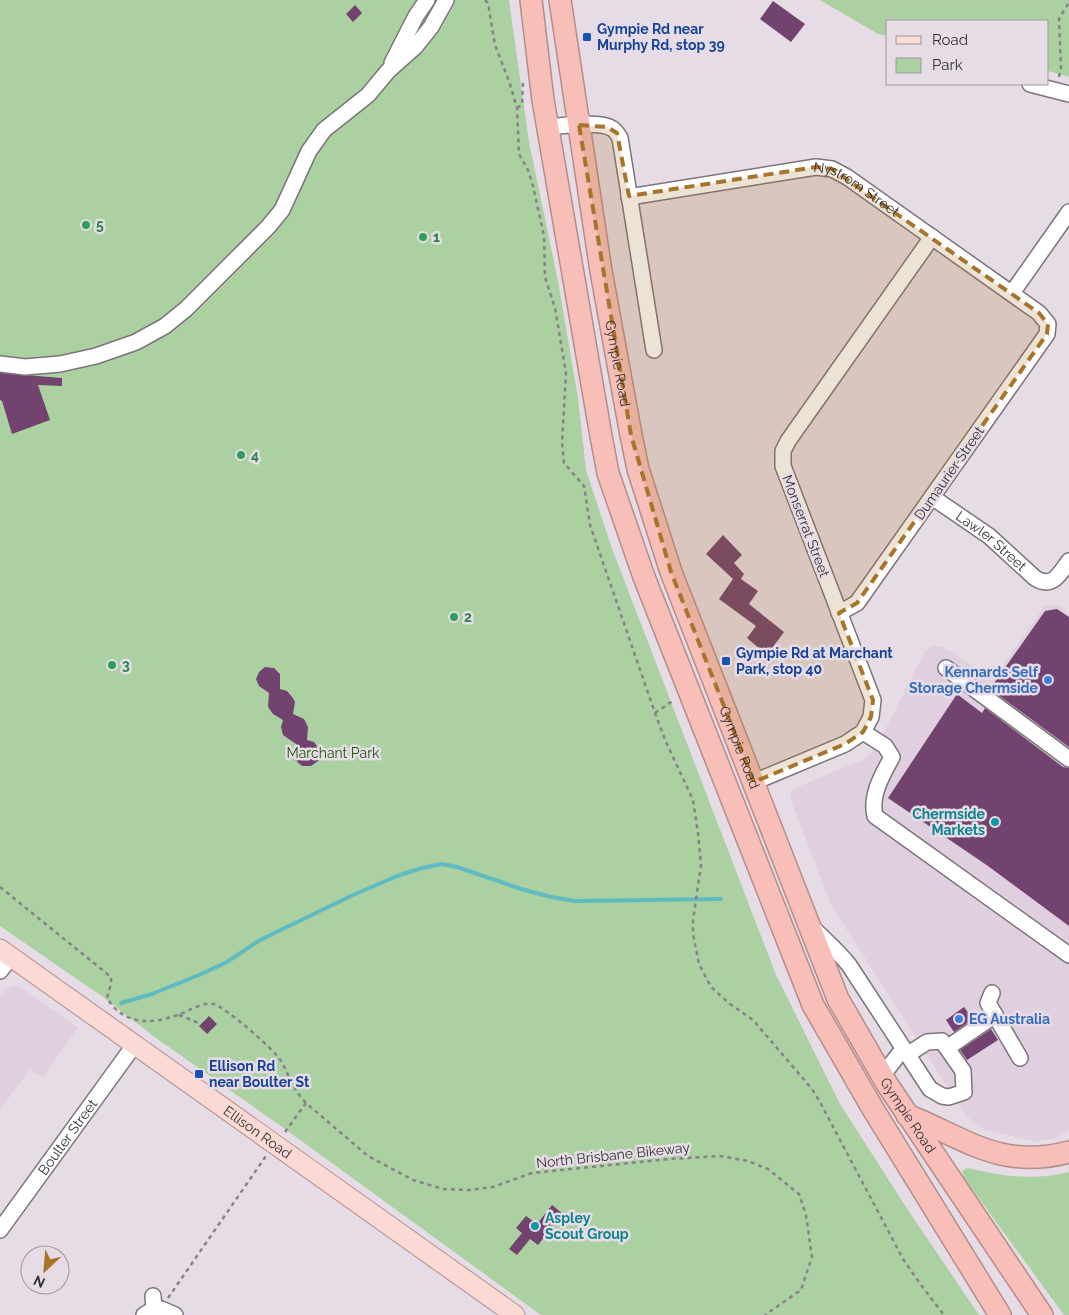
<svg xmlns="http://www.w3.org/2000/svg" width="1069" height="1315" viewBox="0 0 1069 1315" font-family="Raleway,sans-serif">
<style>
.built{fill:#e0d0df}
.green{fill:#abd1a2}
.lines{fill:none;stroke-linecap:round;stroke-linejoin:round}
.stream{stroke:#60bbc0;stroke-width:4}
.building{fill:#71436e}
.minor-casing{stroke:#7c737b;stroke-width:18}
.major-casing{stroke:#b48d8b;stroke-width:21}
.highway-casing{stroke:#b48d8b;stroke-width:24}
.path{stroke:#888188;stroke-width:2.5;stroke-dasharray:4 4;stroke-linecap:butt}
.minor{stroke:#fff;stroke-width:15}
.major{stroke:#fbd9d5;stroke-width:19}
.highway{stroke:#f8bfb9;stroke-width:21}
.marked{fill:#a6742a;fill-opacity:0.2;stroke:#a6742a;stroke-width:4;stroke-dasharray:10 6;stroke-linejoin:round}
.transit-dot{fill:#1a4fb4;stroke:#e6dce5;stroke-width:2}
.leisure-dot{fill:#2e9e5b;stroke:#e6dce5;stroke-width:2}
.shop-dot{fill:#3f7fe0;stroke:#e6dce5;stroke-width:2}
.culture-dot{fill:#0f9aa8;stroke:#e6dce5;stroke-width:2}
.labels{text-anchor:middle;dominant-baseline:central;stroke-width:5;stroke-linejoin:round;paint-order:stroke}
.transit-label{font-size:14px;font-weight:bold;fill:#164399;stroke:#e6dce5;text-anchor:start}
.street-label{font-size:14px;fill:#353135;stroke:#e6dce5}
.leisure-label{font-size:14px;font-weight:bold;fill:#27864d;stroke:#e6dce5;text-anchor:start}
.shop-label{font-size:14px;font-weight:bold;fill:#366cbe;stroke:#e6dce5;text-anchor:end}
.park-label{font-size:14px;fill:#215911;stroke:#e6dce5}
.culture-label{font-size:14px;font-weight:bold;fill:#0d838f;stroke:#e6dce5;text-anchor:end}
</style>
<rect width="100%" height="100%" fill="#e6dce5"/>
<path class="built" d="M1056 604 1069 613V1130L1055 1139 1033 1141 985 1130 966 1116 831 905 790 798 791 793 795 788 862 760 871 753 884 732 925 651 933 646 941 647 952 652 992 681 1044 607Z
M11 986H17L25 990 78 1028 43 1077 30 1069 0 1110V996Z"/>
<path class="green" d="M0 0H509L529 142 558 281 578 398 586 470 611 546 776 975 840 1104 908 1210 979 1315H541L285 1129 156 1038 103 997 0 926Z
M820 0H1069V77L1048 71V21H888V36L878 34Z
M967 1168C1002 1176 1034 1181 1069 1172V1315H1064L964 1178 962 1171Z"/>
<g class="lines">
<path class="stream" d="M121 1003 152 994 199 975 227 962 260 940 351 896 397 876 422 868 442 864 457 867 521 889 551 897 575 901 721 899"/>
</g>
<path class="building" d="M773 1 805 24 791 42 760 19Z
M355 5 362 13 353 22 346 14Z
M0 373 62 378V386L38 385 50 420 12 434 2 401 0 400Z
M723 535 742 555 734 563 744 574 741 579 758 591 749 604 784 632 767 655 747 638 756 626 719 599 733 579 706 554Z
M1057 609 1069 617V747L990 689 1045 611Z
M265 667 274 668 280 674V689L287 691 293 698 295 702 293 714 304 719 308 727 307 740 314 742 319 749 320 753 318 761 311 766H302L295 760 293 752 296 744 283 735 281 727 283 720 273 714 268 707 269 693 259 686 256 679 259 672Z
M957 694 982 713 985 708 1063 767 1069 768V926L988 866 888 798Z
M964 1007 973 1019 954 1032 946 1020Z
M209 1016 217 1024 207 1034 199 1026Z
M991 1029 998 1040 967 1060 960 1050Z
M552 1205 563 1214 538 1245 530 1239 517 1255 509 1249 522 1233 516 1228 526 1216 537 1224Z"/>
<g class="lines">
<g class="minor-casing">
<g id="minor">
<path d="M392 63 416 16 427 0"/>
<path d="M1030 84 1069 94"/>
<path d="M548 127C563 126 599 120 613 129 616 131 618 135 620 138L654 350"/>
<path id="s1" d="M629 197 816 167 832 169 847 177 1039 313 1048 324 1047 334 857 603 839 613"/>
<path d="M1012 293 1069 212"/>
<path d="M0 364 25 367 60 364 96 356 136 342 165 326 186 309 268 227 282 210 309 151 324 130 368 95 388 71 415 47 431 27 446 0"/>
<path id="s2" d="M932 497 989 536 1035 578C1052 589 1059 575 1069 561"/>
<path d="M946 668 1069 759"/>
<path d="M863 732 885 746 892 757C882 775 870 796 875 816L1069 955"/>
<path d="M754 782 845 744 863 732 871 717 873 700 783 466V451L788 441 932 237"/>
<path d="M814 929C826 941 839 952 849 965L930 1089 942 1096 949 1097 964 1092 963 1071 942 1041 927 1042 913 1051 899 1054 889 1067 881 1073"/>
<path d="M0 971 11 957"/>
<path d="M992 993 988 1003 1020 1058"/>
<path d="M947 1048 995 1015"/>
<path id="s3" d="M0 1230 135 1044"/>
<path d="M154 1309H161L175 1315"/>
<path d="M144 1315 154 1309 153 1296"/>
</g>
</g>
<g class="major-casing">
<g id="major">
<path id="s4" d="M0 949 515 1315"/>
</g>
</g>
<g class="highway-casing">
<g id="highway">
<path d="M531 0 543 100 601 436 608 473 644 577 813 1005 873 1109 1000 1315"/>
<path id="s5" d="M560 0 601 271 631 435 638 469 671 572 838 999 887 1084 1042 1315"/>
<path d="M907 1115C967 1139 1000 1170 1069 1152"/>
</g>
</g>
<path class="path" d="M485 0 488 3 495 45 509 81 517 108 519 154 528 170 533 186 544 236 545 277 555 308 566 373 562 443 564 463 584 486 590 525 655 713 666 742 693 800 698 833 701 865 693 920V934L699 964 711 987 730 1004 753 1020 812 1089 821 1104 903 1259 921 1285 944 1315
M1059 77 1061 68 1059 19 1069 2
M517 108 522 105 523 82
M655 713 674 700
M0 887 111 977V984L107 998C125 1028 157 1024 185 1012 194 1008 204 1002 214 1004 225 1007 275 1050 281 1061 289 1075 294 1091 306 1103L368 1156 413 1180 443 1189 468 1190 493 1187 532 1173 669 1159 720 1156 748 1161 768 1169 799 1194 806 1215 812 1257 801 1290 765 1315
M179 1015 201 1024
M285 1132 306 1103
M168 1298 266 1156"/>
<use href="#minor" class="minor"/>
<use href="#major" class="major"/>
<use href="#highway" class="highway"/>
</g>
<path class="marked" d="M579 125 607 127 617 133 629 196 816 167 832 169 1039 313 1048 324 1047 334 857 603 839 613 873 700 871 717 863 732 845 744 754 782 671 572 631 435Z"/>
<g class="transit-dot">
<rect x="582" y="32" width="10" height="10" rx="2.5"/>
<rect x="721" y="656" width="10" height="10" rx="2.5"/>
<rect x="194" y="1069" width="10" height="10" rx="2.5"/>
</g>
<g class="leisure-dot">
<circle cx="86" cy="225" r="5"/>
<circle cx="423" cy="237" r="5"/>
<circle cx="241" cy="455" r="5"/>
<circle cx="454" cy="617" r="5"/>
<circle cx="112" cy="665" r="5"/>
</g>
<g class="shop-dot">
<circle cx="1048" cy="680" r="5"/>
<circle cx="959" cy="1019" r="5"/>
</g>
<g class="culture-dot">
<circle cx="995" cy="822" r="5"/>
<circle cx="535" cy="1226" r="5"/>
</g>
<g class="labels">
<g class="transit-label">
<text x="597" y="29">Gympie Rd near<tspan x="597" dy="16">Murphy Rd, stop 39</tspan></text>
<text x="736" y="653">Gympie Rd at Marchant<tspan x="736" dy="16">Park, stop 40</tspan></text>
<text x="209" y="1066">Ellison Rd<tspan x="209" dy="16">near Boulter St</tspan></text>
</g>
<g class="street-label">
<text stroke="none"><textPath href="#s1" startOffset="236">Nystrom Street</textPath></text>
<text stroke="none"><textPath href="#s5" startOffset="368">Gympie Road</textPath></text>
<text transform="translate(949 473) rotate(-55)">Dumaurier Street</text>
<text transform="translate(806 526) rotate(69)">Monserrat Street</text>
<text stroke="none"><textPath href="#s2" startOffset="74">Lawler Street</textPath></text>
<text stroke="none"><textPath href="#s5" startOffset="772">Gympie Road</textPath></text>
<text stroke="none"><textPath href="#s5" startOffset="1178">Gympie Road</textPath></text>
<text stroke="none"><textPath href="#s4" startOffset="316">Ellison Road</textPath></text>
<text stroke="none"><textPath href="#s3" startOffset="115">Boulter Street</textPath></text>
<text transform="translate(613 1155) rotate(-6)">North Brisbane Bikeway</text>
</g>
<g class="leisure-label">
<text x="96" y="225">5</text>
<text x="433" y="237">1</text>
<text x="251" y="455">4</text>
<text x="464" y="617">2</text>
<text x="122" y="665">3</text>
</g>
<g class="shop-label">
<text x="1038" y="672">Kennards Self<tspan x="1038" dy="16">Storage Chermside</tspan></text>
<text x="969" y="1019" text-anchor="start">EG Australia</text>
</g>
<g class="park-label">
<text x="333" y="753">Marchant Park</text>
</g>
<g class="culture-label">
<text x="985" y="814">Chermside<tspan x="985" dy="16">Markets</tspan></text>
<text x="545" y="1218" text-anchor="start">Aspley<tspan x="545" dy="16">Scout Group</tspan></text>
</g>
</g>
<rect x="886" y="20" width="162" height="65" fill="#e6dce5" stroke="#9f989f"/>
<rect x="896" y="36" width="25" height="8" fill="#fbd9d5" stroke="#9f989f"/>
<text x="932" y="45" font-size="15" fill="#353135">Road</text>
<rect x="896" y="58" width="25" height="15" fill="#abd1a2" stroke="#9f989f"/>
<text x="932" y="70" font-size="15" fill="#353135">Park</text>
<g transform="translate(45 1270) rotate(206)"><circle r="24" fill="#e6dce5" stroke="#9f989f"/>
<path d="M0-4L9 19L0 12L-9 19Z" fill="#a6742a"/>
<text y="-8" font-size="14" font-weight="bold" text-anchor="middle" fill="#353135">N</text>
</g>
</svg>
